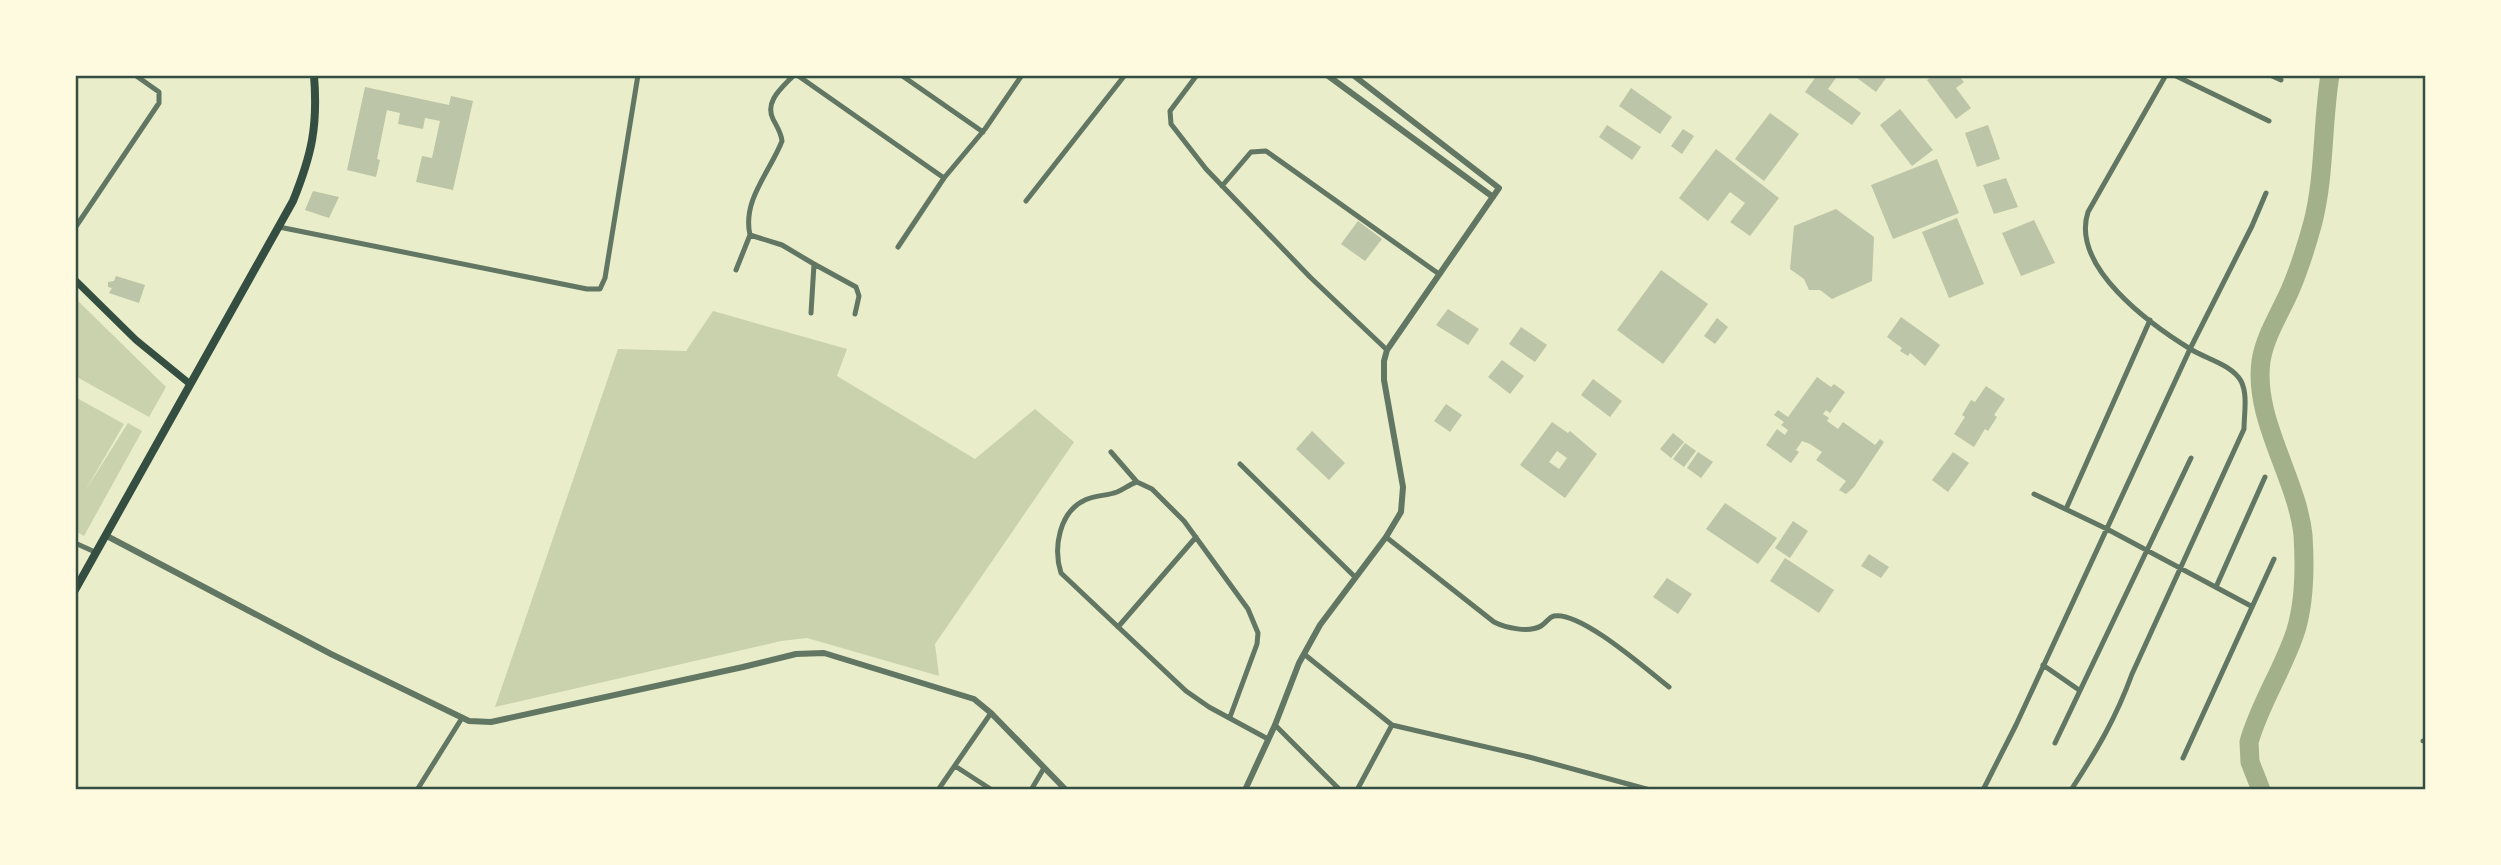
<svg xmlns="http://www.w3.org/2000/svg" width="2501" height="865" viewBox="0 0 2501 865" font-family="'Sofia Sans Condensed',sans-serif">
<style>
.green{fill:#cad2ad}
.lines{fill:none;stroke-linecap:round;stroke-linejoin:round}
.river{stroke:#a3b18a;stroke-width:19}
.building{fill:#bcc5a7;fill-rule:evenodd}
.minor{stroke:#617663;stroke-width:5}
.tertiary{stroke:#617663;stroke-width:6}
.secondary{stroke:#344e41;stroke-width:7}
.primary{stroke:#344e41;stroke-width:8}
.neatline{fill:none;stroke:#344e41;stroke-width:2.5}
</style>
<rect width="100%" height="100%" fill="#e9edc9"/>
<path class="green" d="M75 298 166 387 149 417 75 376Z
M713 311 847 349 837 376 975 459 1035 409 1074 442 935 644 939 676 807 638 781 641 495 707 618 349 686 351Z
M75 397 124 424 85 491 128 423 142 431 84 536 75 531Z"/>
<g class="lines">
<path class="river" d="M2261 790 2250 762 2249 742C2260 703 2284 668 2296 630 2305 600 2305 566 2303 535 2297 478 2253 419 2261 361 2265 335 2281 312 2291 288 2300 267 2307 244 2313 222 2325 174 2322 124 2330 75"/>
</g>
<path class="building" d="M1817 75H1838L1828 89 1861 113 1852 125 1805 92Z
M1853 75H1882L1886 78 1876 92Z
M1934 75H1958L1964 82 1956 88 1971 108 1956 119 1927 80Z
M365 87 449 105 451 96 473 101 453 190 416 182 422 156 432 158 440 121 425 118 423 129 398 124 400 113 387 110 377 159 380 160 376 177 347 170Z
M1631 88 1672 117 1660 134 1619 106Z
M1900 109 1933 150 1912 166 1880 125Z
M1770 113 1799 134 1764 181 1735 159Z
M1607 125 1641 147 1632 160 1599 137Z
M1988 125 2000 159 1977 167 1965 133Z
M1683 129 1694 136 1682 154 1671 146Z
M1716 149 1779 198 1750 236 1730 222 1745 203 1730 192 1708 221 1679 198Z
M1937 159 1959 213 1893 239 1871 185Z
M2006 178 2018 207 1994 214 1983 185Z
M313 191 339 197 329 218 305 210Z
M1836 209 1874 237 1872 281 1832 299 1820 290H1809L1804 279 1790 269 1794 226Z
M1957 218 1984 284 1949 298 1922 232Z
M2034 220 2055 263 2021 276 2002 233Z
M1358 221 1382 239 1365 261 1341 244Z
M1661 270 1708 304 1663 364 1617 330Z
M116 276 145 285 139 303 109 293 112 288 108 287V282L114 281Z
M1448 309 1479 329 1468 345 1436 325Z
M1901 317 1940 345 1925 366 1910 353 1908 356 1900 351 1902 348 1887 337Z
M1717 318 1728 327 1715 344 1704 336Z
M1521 327 1547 345 1535 362 1509 344Z
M1502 360 1524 376 1510 394 1488 377Z
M1817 377 1831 387 1834 384 1845 392 1830 413 1826 410 1823 414 1829 418 1827 421 1838 429 1843 422 1875 445 1880 439 1884 442 1854 487 1846 494 1839 490 1846 481 1816 460 1822 452 1810 444 1802 441 1796 450 1799 452 1791 463 1766 445 1777 429 1785 435 1788 430 1781 425 1784 422 1774 415 1778 410 1788 417Z
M1593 379 1622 401 1610 417 1581 395Z
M1986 386 2005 399 1994 415 1997 417 1988 431 1985 429 1974 447 1954 434 1965 417 1962 415 1971 400 1975 402Z
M1446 404 1462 415 1450 432 1434 421Z
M1552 422 1568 433 1570 431 1597 454 1565 498 1520 465ZM1557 451 1567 458 1559 469 1549 462Z
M1312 431 1345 463 1329 480 1296 449Z
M1673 433 1684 442 1671 458 1660 449Z
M1685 443 1696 451 1684 467 1673 459Z
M1698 452 1713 462 1701 478 1687 468Z
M1953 452 1969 463 1948 492 1932 480Z
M1725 503 1777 538 1758 564 1706 529Z
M1793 521 1808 531 1790 558 1775 548Z
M1869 554 1889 567 1881 578 1861 566Z
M1785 558 1834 590 1819 613 1770 581Z
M1667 578 1692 594 1678 614 1653 597Z"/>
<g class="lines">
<path class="minor" d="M794 75C783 87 764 101 773 119 777 127 781 132 782 141 770 172 742 200 750 235L782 245 814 264 811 313
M797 75 944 178 985 129 1022 75
M901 75 983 132
M1197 75 1170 111 1171 124 1206 169 1310 277 1387 350
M2174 75 2269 121
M2270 75 2281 80
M1222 186 1251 152 1266 151 1439 274
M1026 201 1125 75
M279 227 587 289H600L605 278 638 75
M75 228 159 103V92L135 75
M898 247 944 178
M814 264 856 287 859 296 855 314
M736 270 750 235
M1111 452 1137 482 1152 489 1184 521 1248 609 1258 633 1257 644 1230 717
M1240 464 1355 577
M1137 482C1130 484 1124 489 1117 492 1107 496 1095 495 1085 500 1059 512 1053 548 1061 573L1186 691 1209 707 1268 739
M2034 494 2107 529 2251 606
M2066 509 2150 320
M1386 537 1494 622C1506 628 1529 633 1541 626 1546 623 1549 617 1554 616 1581 611 1647 670 1669 687
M75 543 95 552
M2216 587 2265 477
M1118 627 1196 537
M1304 654 1392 725 1529 757 1650 790
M2043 665 2079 690
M1275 725 1340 790
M2423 741 2426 742
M2055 743 2191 458
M2183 758 2274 559
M955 766 992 790
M75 788 79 790
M417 790 462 718
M938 790 991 713
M1031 790 1044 768
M1357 790 1392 725
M1983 790 2016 725 2190 349 2252 226 2266 193
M2071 790C2097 750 2116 718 2132 674L2244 429C2244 415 2248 394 2241 381 2232 365 2207 359 2192 350 2151 325 2070 267 2088 212L2166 75"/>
<path class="tertiary" d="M1327 75 1493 197
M105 535 331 654 469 721 491 722 743 667 796 654 824 653 974 699 991 713 1066 790
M1245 790 1275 725 1299 663 1320 625 1386 537 1401 512 1403 487 1384 380V361L1387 350 1499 188 1353 75"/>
<path class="secondary" d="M75 280 136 340 190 384"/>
<path class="primary" d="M75 590 293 201C312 154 318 126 314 75"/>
</g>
<rect width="2501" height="865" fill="none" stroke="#fefae0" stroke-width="154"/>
<rect x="77" y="77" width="2347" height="711" class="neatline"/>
</svg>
